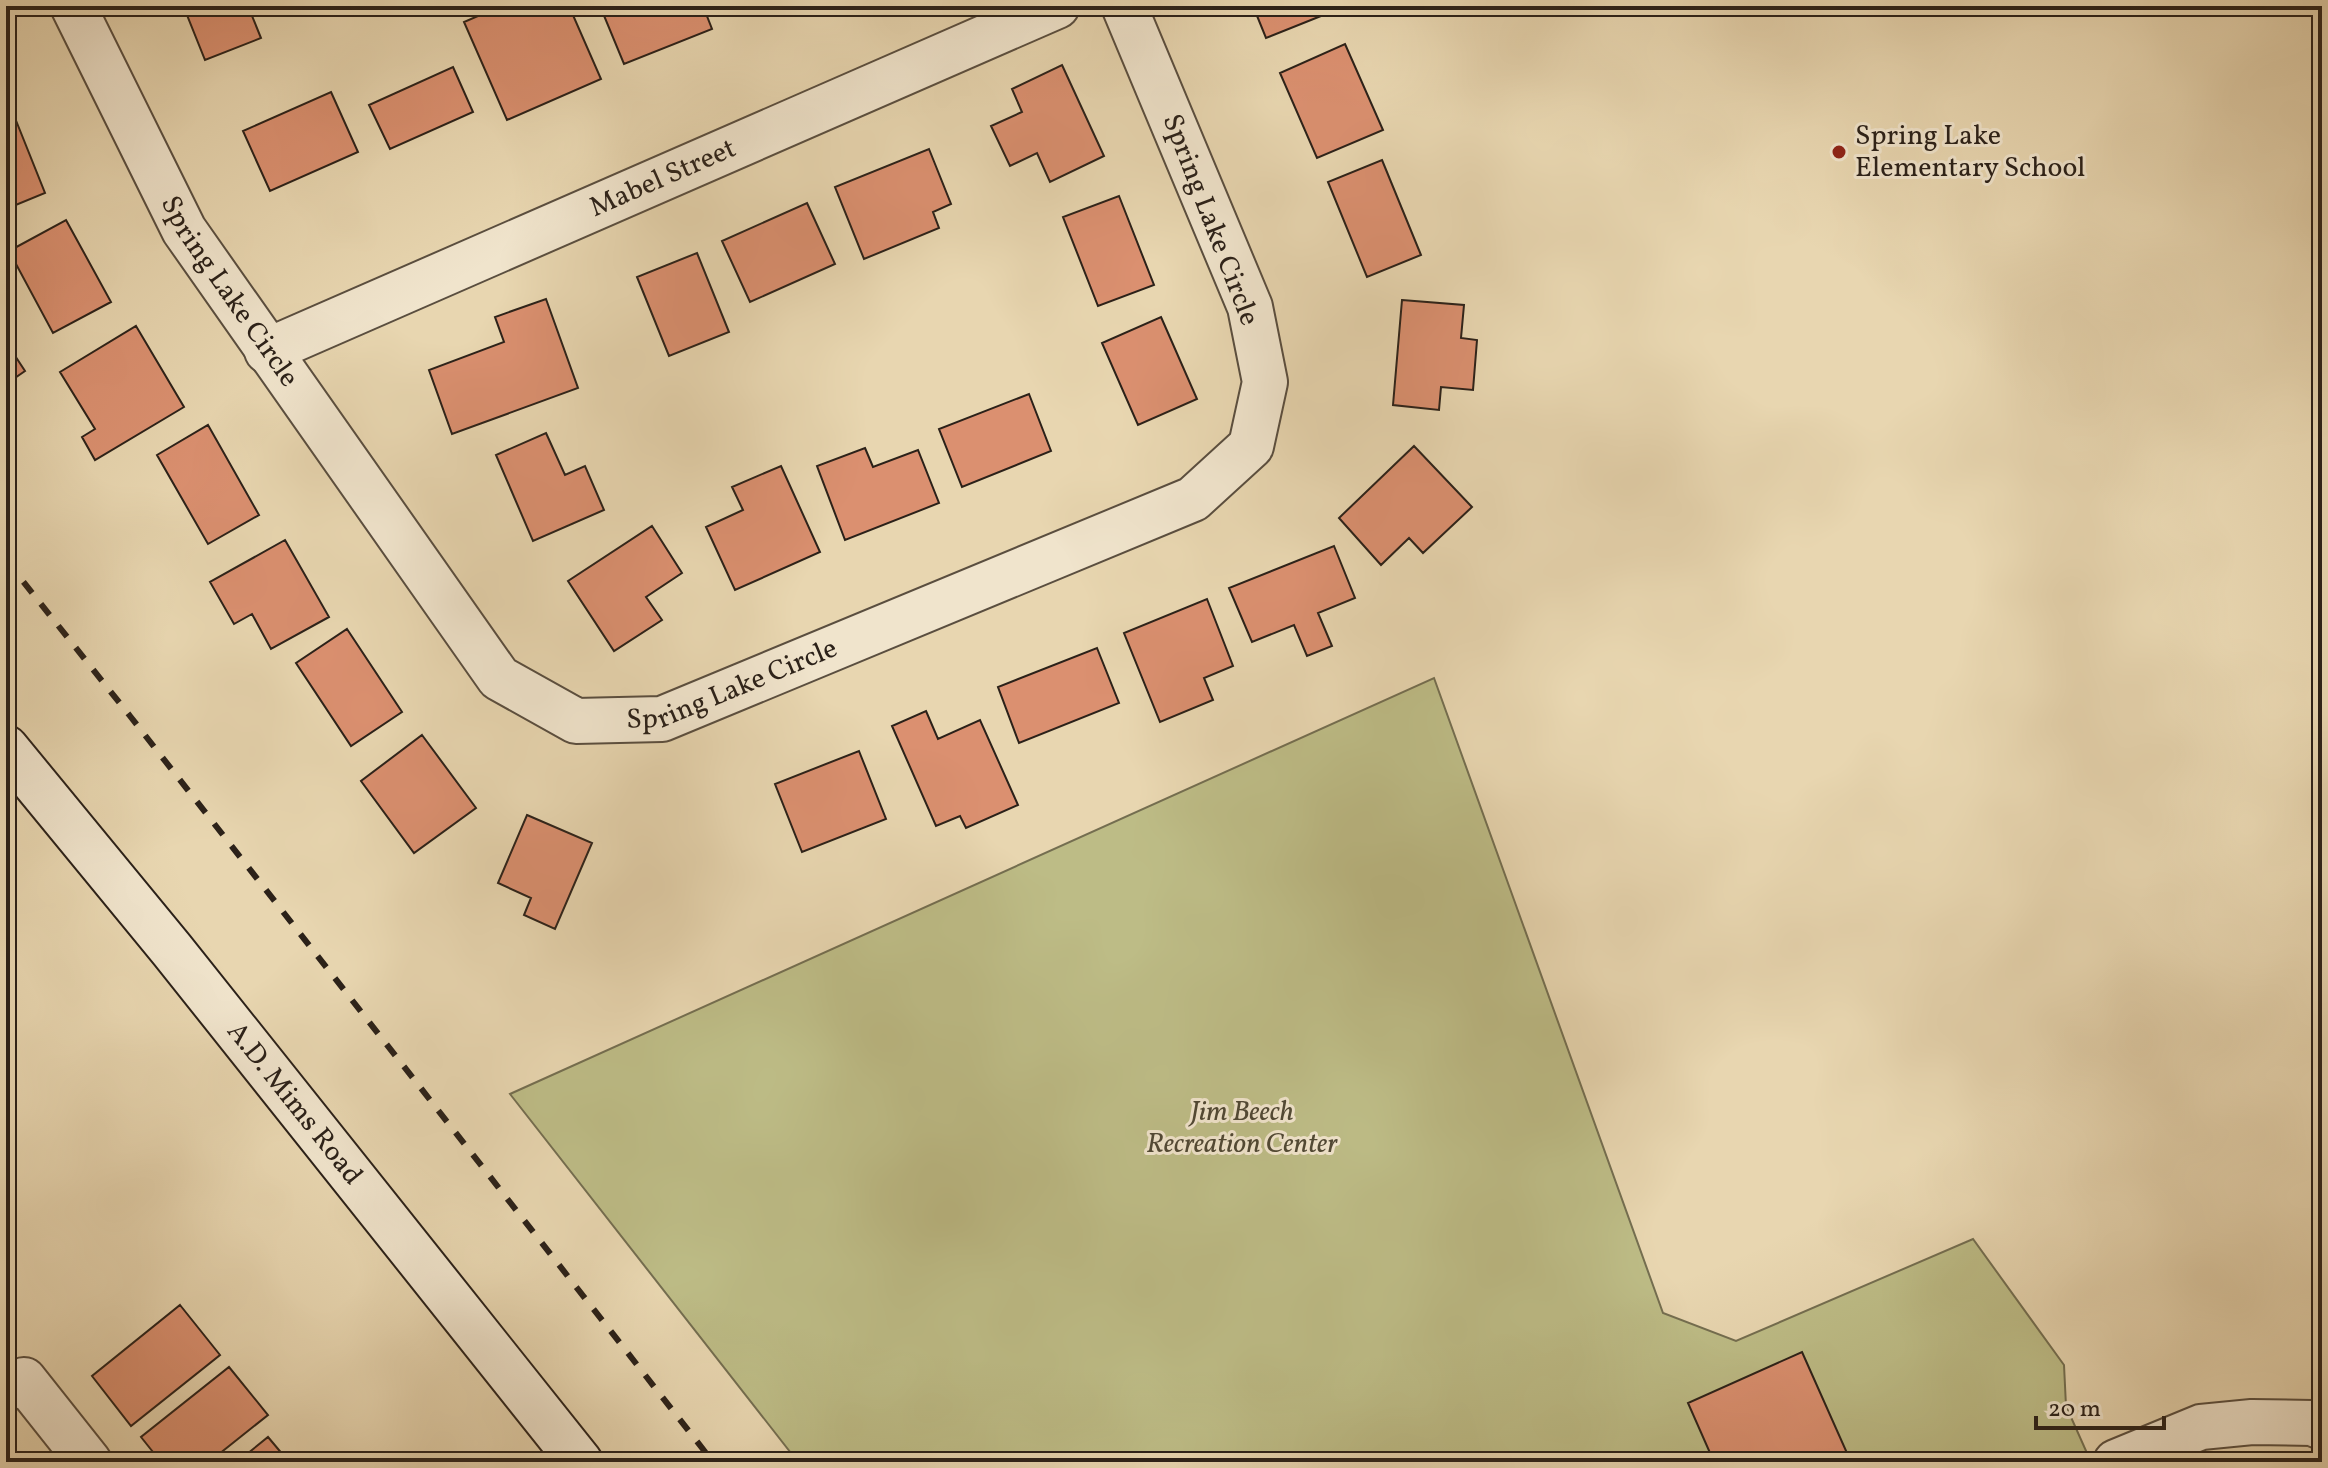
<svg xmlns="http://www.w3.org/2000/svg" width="2328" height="1468" viewBox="0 0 2328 1468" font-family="Vollkorn,serif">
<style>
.green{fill:#bdbc86;stroke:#746e50;stroke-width:2}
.building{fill:#db9070;stroke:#2b2119;stroke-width:2}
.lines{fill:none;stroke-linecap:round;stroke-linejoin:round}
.street-casing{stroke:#5a4e3f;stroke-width:48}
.secondary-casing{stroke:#2b2119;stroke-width:48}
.street{stroke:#f0e4cc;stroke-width:44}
.secondary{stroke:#f0e4cc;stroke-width:44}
.rail{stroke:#2b2119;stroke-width:6;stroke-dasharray:14 14;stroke-linecap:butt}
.poi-dot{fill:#8f2418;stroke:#f0e4cc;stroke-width:3}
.labels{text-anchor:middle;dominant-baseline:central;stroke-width:6;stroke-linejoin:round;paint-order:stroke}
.poi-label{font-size:28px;fill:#2b2119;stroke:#f0e4cc;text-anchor:start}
.street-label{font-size:28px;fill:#2b2119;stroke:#f0e4cc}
.park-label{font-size:28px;font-style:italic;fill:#504834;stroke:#f0e4cc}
</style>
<rect width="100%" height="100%" fill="#e8d6b0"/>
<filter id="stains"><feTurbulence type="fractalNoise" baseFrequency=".0025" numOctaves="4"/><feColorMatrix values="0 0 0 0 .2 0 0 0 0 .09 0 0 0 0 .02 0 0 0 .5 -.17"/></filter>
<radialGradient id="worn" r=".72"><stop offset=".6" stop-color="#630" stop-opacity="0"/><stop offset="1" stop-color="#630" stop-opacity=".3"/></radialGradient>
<path class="green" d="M1434 678 1663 1313 1736 1341 1973 1239 2064 1365 2066 1406 2091 1462H798L510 1094Z"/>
<path class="building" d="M210 6H248L261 38 205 60 187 15Z
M501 6H569L601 79 507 120 464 22Z
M600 6H703L712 29 624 64Z
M760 6H784L765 15Z
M1253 6H1346L1266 38Z
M1345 44 1383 130 1317 158 1280 73Z
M1062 65 1104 156 1050 182 1037 153 1010 166 991 126 1022 112 1012 89Z
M453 67 473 112 390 149 369 105Z
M331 92 358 152 270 191 243 131Z
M7 98 45 193 6 209V99Z
M929 149 951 204 933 212 939 228 864 259 835 187Z
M1382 160 1421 255 1367 277 1328 182Z
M1119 196 1154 285 1098 306 1063 217Z
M807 203 835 264 750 302 722 241Z
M66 220 111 302 53 333 9 251Z
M697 253 729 332 669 356 637 277Z
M546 299 578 388 452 434 429 370 504 342 495 317Z
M1402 300 1464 305 1461 338 1477 340 1473 390 1441 387 1439 410 1393 405Z
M1161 317 1197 399 1138 425 1102 343Z
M136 326 184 407 95 460 82 437 95 429 60 372Z
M6 342 25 371 6 384Z
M1029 394 1051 451 962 487 939 429Z
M208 425 259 515 208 544 157 455Z
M546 433 565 475 585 466 604 510 533 541 496 455Z
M1414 446 1472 507 1423 553 1409 538 1381 565 1339 518Z
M865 448 873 467 918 450 939 503 845 540 817 466Z
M781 466 820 552 735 590 706 527 743 510 732 487Z
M652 526 682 573 646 597 662 620 614 651 568 581Z
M285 540 329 617 271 649 252 614 234 624 210 582Z
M1334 546 1355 598 1318 613 1332 646 1307 656 1294 625 1252 642 1229 588Z
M1207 599 1233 666 1204 678 1213 700 1160 722 1124 633Z
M347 629 402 712 351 746 296 663Z
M1097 648 1119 703 1019 743 998 687Z
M926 711 938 739 980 720 1018 805 966 828 960 816 936 826 892 726Z
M422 735 476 808 414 853 361 781Z
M859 751 886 819 802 852 775 784Z
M527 815 592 843 555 929 524 915 531 898 498 883Z
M180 1305 220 1355 131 1426 92 1376Z
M1802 1352 1851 1462H1714L1688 1403Z
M229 1367 268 1415 209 1462H161L141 1437Z
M268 1437 289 1462H237Z
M6 1445 19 1462H6Z"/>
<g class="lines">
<g class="street-casing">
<g id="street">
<path id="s1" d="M73 6 184 230 499 678 576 721 662 719 1193 499 1251 446 1265 382 1250 307 1124 6"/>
<path id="s2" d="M267 351 1057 6"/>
<path d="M6 1389 24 1380 89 1462"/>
<path d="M2116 1462 2201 1427 2252 1422 2312 1423 2322 1427"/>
</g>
</g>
<g class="secondary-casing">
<g id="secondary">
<path id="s3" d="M6 748 172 950 580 1462"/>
</g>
</g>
<use href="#street" class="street"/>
<use href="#secondary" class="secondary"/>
<path class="rail" d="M6 560 130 716 713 1462"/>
</g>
<circle class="poi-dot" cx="1839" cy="152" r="8"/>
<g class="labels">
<g class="poi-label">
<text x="1855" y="136">Spring Lake<tspan x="1855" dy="32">Elementary School</tspan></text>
</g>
<g class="street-label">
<text stroke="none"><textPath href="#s2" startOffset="432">Mabel Street</textPath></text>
<text transform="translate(1210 220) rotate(69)">Spring Lake Circle</text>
<text stroke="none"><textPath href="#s1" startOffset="326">Spring Lake Circle</textPath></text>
<text stroke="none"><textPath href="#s1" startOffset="1048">Spring Lake Circle</textPath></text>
<text stroke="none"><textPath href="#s3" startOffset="458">A.D. Mims Road</textPath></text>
</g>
<g class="park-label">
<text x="1242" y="1112">Jim Beech<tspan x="1242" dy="32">Recreation Center</tspan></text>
</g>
</g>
<rect width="2328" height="1468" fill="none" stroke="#e8d6b0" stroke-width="32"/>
<rect x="8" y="8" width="2312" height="1452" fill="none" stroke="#2b2119" stroke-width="4"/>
<rect x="16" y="16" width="2296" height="1436" fill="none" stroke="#2b2119" stroke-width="2"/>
<path d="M2036 1416v12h128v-12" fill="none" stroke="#2b2119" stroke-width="4"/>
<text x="2048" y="1416" font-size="24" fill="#2b2119" stroke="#f0e4cc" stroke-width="6" paint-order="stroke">20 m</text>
<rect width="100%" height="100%" filter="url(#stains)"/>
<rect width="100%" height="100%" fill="url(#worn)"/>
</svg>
